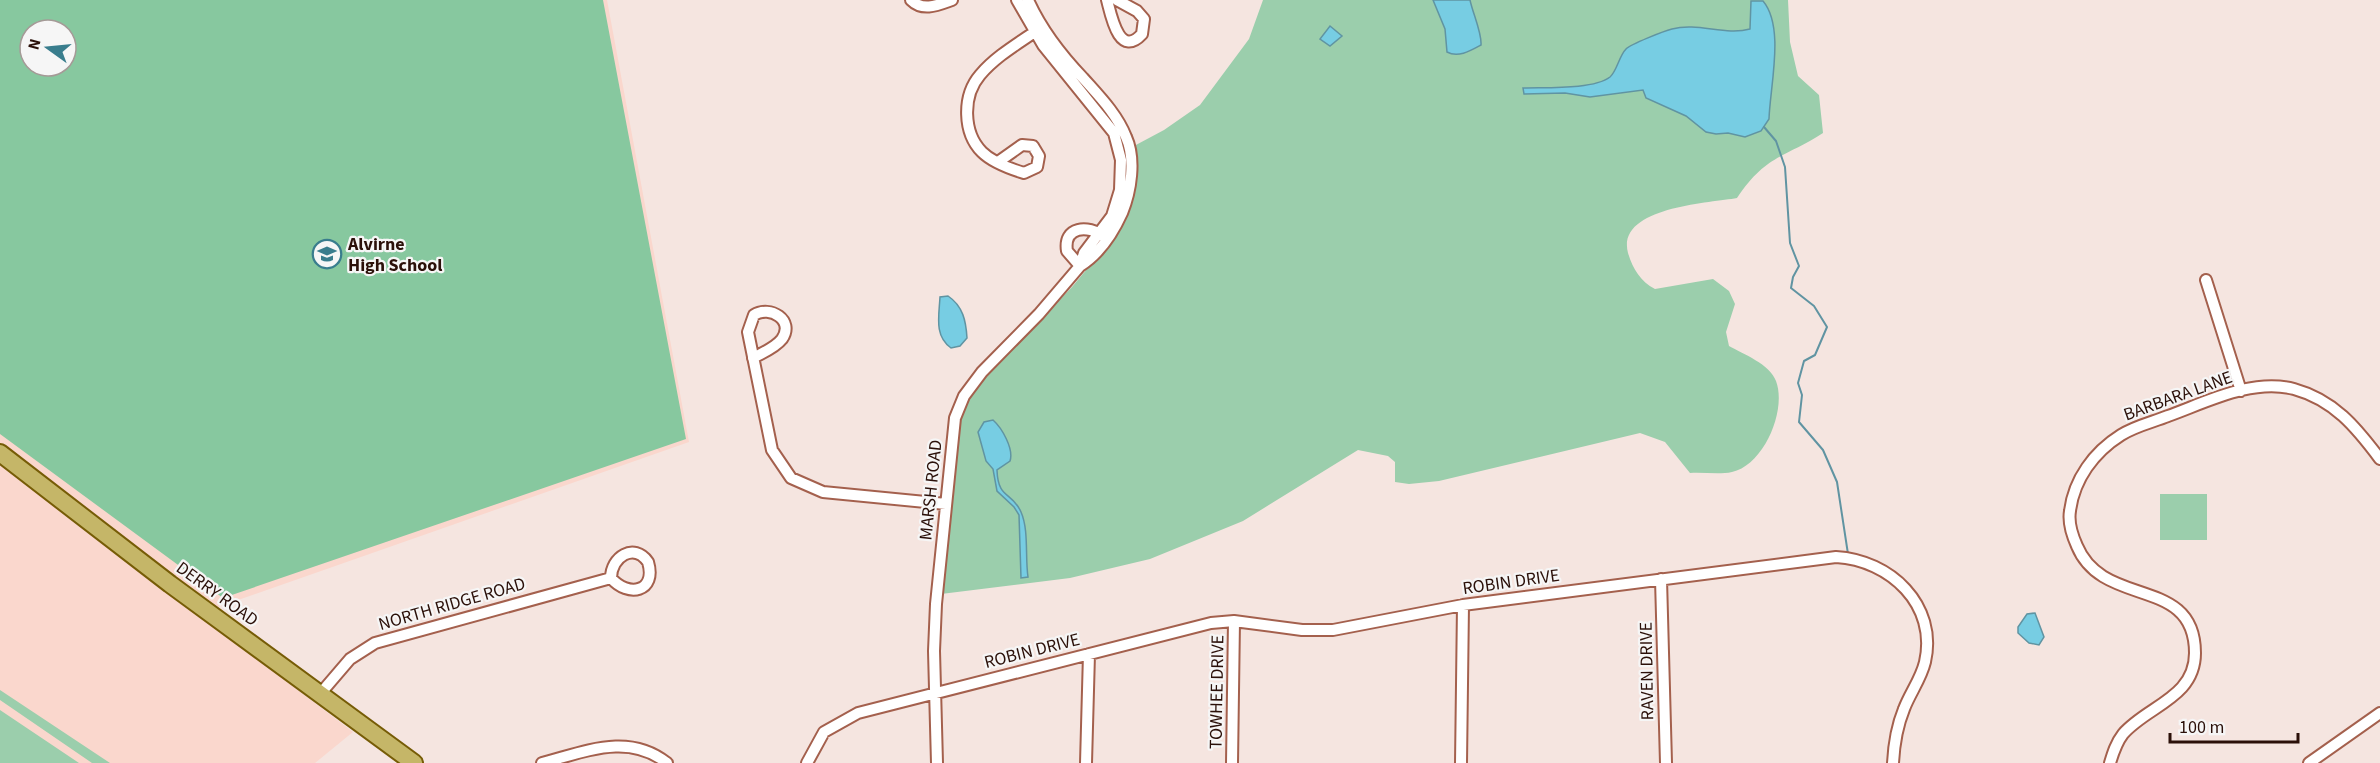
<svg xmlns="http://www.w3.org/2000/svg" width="2380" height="763" viewBox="0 0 2380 763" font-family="'Source Sans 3',sans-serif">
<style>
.built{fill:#fad7cd;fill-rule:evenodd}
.green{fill:#9bceac}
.forest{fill:#87c89f;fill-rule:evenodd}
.water{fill:#77cde3;stroke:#6094a2;stroke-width:1.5}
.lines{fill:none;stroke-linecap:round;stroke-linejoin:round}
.stream{stroke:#6094a2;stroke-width:2}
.street-casing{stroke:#a4604d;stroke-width:14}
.primary-casing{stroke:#765c06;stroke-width:20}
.street{stroke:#fff;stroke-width:10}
.primary{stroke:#c5b668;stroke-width:16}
.labels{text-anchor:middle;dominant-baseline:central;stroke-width:4.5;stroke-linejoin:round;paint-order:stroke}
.poi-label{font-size:18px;font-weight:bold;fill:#2b1009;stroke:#f6f6f6;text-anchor:start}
.street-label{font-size:18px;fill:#2b1009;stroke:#f6f6f6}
</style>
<rect width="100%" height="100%" fill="#f5e5e0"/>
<path class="built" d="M0 0H607L689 442 198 614 353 732 315 763H0ZM30 30H66V66H30Z"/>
<path class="green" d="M1263 0H1788L1790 42 1798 76 1819 95 1823 133C1784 158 1766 155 1737 198 1709 203 1616 207 1628 253 1633 269 1640 281 1655 289L1713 279 1729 291 1735 304 1726 332 1729 346C1743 354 1770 364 1776 381 1787 410 1764 465 1732 472 1719 475 1704 472 1690 473L1665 442 1640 433 1439 481 1409 484 1395 482V462L1388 456 1358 450 1243 521 1150 559 1070 578 941 594 960 413 967 399 989 372 1072 287 1112 239 1134 146 1164 130 1200 105 1249 39Z
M2160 494H2207V540H2160Z
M0 690 110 763H92L0 700Z
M0 710 79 763H0Z"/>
<path class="forest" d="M0 0H603L686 439 223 598 0 434ZM30 30H66V66H30Z"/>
<path class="water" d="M1433 0H1470C1473 14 1482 33 1481 45 1470 51 1458 58 1447 52L1445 29Z
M1751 1H1763C1785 27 1770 86 1769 119L1761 131 1745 137 1728 133 1716 134 1706 132 1686 116 1646 98 1643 90 1590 97 1565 93 1524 94 1523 88C1544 87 1593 90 1610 77 1617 71 1619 56 1626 49 1631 44 1664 31 1672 29 1698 22 1725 36 1750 29Z
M1330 26 1342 36 1330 46 1320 39Z
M948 296C963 306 966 321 967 338L960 346 951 348C934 336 939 316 940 297Z
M993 420C1002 428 1014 449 1010 461L997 470C998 500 1012 491 1021 512 1029 530 1025 557 1028 577L1021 578 1019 515 1014 507 997 491 993 469 986 461 978 432 984 422Z
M2035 613 2044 637 2039 645 2029 643 2018 633V627L2027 614Z"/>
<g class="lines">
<path class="stream" d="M1764 127 1776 141 1785 167 1790 243 1799 266 1793 277 1791 288 1814 306 1827 327 1815 355 1804 361 1798 383 1802 395 1799 422 1823 450 1837 482 1848 554"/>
<g class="street-casing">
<path id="street" d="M911 0C923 12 938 5 952 0
M1028 0C1041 29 1061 55 1083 78 1099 96 1117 114 1126 137 1136 159 1131 191 1122 213 1113 233 1099 254 1080 266
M1107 0C1111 15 1119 59 1142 34L1144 19 1137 11 1117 0
M998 162 1022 145 1033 146 1039 156 1037 167 1024 173C1011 169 992 162 982 152 963 133 962 96 980 75 996 56 1019 43 1039 29
M1080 266 1067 251C1063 226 1088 225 1104 236
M2206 280 2241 391
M753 358C762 353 775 348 782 339 795 320 770 305 754 315L748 332 772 450 791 478 823 492 946 504
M1661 579 1666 763
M320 694 350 659 375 643 611 578C628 598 657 592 648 562 634 542 611 557 611 578
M542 763C585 752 628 732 667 763
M807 763 824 732 858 713 1211 623 1234 621 1302 630H1333L1463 605 1836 557C1890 560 1938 605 1925 662 1921 679 1910 693 1904 709 1897 726 1894 744 1893 763
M937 763 934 651 936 604 955 418 964 396 982 372 1039 314 1080 266 1084 253 1112 216 1120 190 1121 160 1114 133 1043 45 1017 0
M1086 763 1089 654
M1232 763 1234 621
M1461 763 1463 605
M2110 763C2113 753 2116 743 2123 734 2147 706 2195 698 2195 653 2195 575 2103 609 2077 546 2072 535 2068 523 2070 511 2074 479 2094 452 2121 435 2135 426 2153 422 2168 416 2207 402 2252 378 2294 389 2334 400 2356 427 2380 459
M2309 763 2380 713"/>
</g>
<g class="primary-casing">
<path id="primary" d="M0 453 170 584 414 763"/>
</g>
<use href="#street" class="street"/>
<use href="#primary" class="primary"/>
</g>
<defs>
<g id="school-ring" transform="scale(1.5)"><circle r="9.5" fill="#f6f6f6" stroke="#397d8d" stroke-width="1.5"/><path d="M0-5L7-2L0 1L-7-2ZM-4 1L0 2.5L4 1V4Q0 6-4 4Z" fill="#397d8d"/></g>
</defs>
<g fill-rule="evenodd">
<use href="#school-ring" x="327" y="254"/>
</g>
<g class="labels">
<g class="poi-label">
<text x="348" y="244">Alvirne<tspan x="348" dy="21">High School</tspan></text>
</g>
<g class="street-label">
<text transform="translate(2178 396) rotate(-20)">BARBARA LANE</text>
<text transform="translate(931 490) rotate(-84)">MARSH ROAD</text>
<text transform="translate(1511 582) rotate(-8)">ROBIN DRIVE</text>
<text transform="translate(217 594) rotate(36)">DERRY ROAD</text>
<text transform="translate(452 604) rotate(-16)">NORTH RIDGE ROAD</text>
<text transform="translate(1032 651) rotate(-14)">ROBIN DRIVE</text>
<text transform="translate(1647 671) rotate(-91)">RAVEN DRIVE</text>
<text transform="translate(1217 692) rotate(-89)">TOWHEE DRIVE</text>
</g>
</g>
<g transform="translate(48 48) rotate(285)"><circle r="28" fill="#f6f6f6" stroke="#a59a97" stroke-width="1.5"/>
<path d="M0-4.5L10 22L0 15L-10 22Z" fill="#397d8d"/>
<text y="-9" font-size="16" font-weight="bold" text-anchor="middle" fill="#2b1009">N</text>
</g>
<path d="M2170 733v9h128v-9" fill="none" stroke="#2b1009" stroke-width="3"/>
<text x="2179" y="733" font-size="18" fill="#2b1009" stroke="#f6f6f6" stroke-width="4.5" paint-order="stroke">100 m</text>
</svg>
